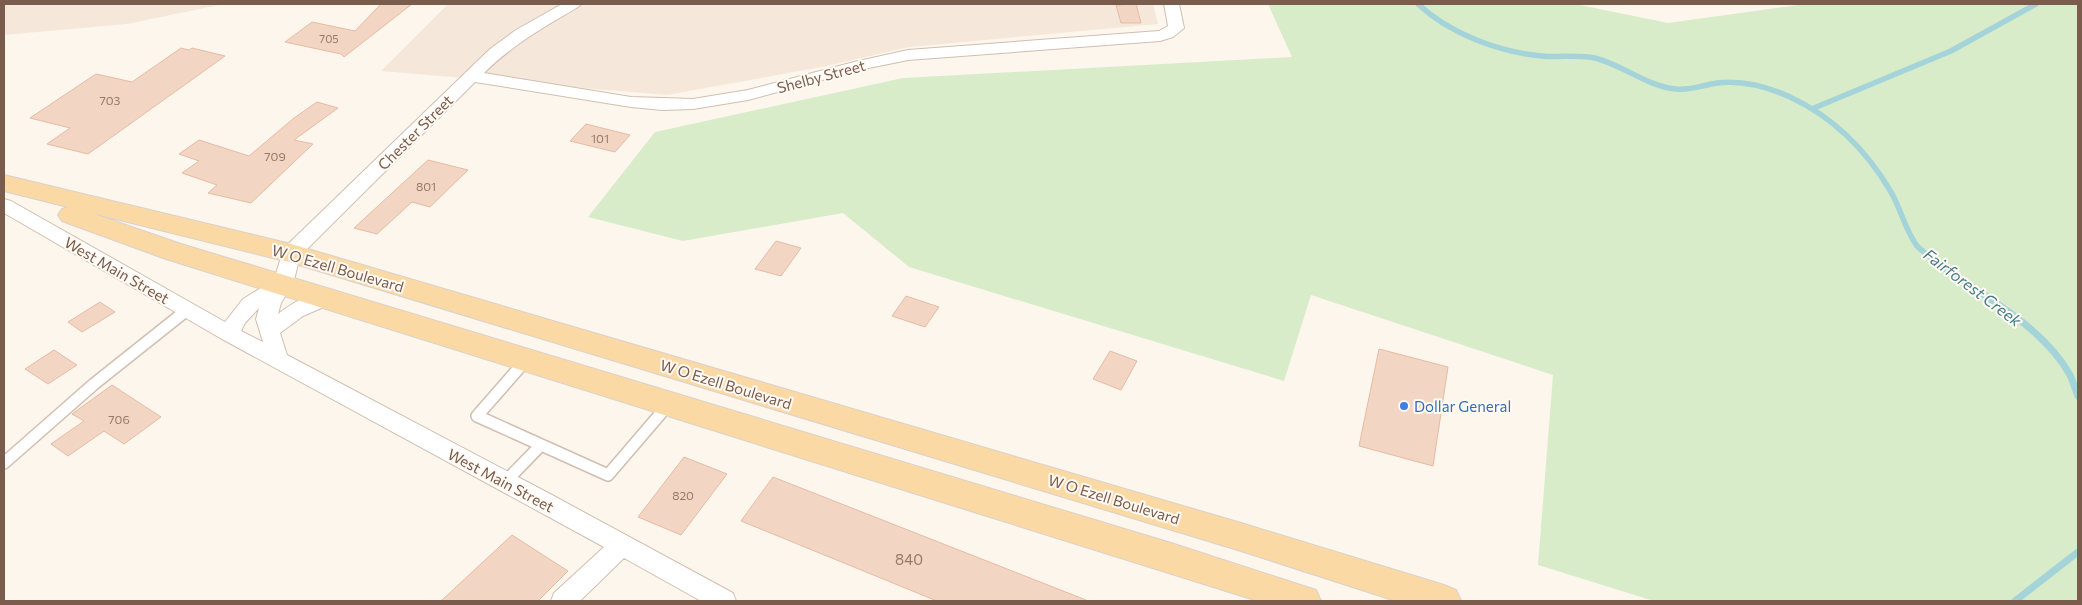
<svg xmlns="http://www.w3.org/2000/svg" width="2082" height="605" viewBox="0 0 2082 605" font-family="Commissioner,sans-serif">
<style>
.residential{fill:#f5e8da}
.green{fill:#d8ecc9}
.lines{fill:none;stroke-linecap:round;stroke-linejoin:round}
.stream-far1{stroke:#a5d3da;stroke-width:5.5}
.stream{stroke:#a5d3da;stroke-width:7}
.building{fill:#f3d5c3;stroke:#e6bba3}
.lane-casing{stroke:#d1beb0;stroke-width:14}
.street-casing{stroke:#d1beb0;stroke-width:2}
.primary-casing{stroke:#dad1cd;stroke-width:2}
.lane{stroke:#fff;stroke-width:11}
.street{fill:#fff;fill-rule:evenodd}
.primary{fill:#fbd9a5;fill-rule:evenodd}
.shop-dot{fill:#3f7fe0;stroke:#fffaf3;stroke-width:2}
.labels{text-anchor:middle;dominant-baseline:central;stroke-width:4;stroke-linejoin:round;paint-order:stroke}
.far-number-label{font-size:11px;fill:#987a6a}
.number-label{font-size:12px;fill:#987a6a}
.street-label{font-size:15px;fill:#7a5c4d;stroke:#fffaf3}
.shop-label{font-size:15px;fill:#366cbe;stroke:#fffaf3;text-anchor:start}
.near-number-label{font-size:15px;fill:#987a6a}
.water-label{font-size:16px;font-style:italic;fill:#437c86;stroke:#fffaf3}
</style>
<rect width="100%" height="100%" fill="#fdf6ec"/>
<path class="residential" d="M4 4H224L127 24 4 35Z
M448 4H1153L1158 24 909 47 822 67 667 95 381 71Z"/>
<path class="green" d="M1268 4H1575L1668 23 1805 4H2078V601H1654L1538 565 1553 375 1311 295 1284 381 909 267 843 213 683 241 588 217 655 132 903 78 1292 57Z"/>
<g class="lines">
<path class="stream-far1" d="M1418 4C1450 34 1499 52 1542 56 1559 58 1577 54 1595 58 1623 65 1646 86 1676 89 1690 91 1703 85 1717 83 1741 80 1768 87 1790 97 1833 117 1867 151 1891 192 1901 209 1905 230 1917 246 1924 253 1933 259 1941 265
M1814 108 1951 51 2036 4"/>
<path class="stream" d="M1939 264C1983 297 2042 325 2070 375 2073 381 2075 389 2078 396
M2015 601 2078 552"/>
</g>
<path class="building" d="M381 4H412L344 57 341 54 285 42 312 22 355 31Z
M1136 4 1141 23H1121L1116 5Z
M181 48 189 50 192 48 225 56 88 154 47 144 70 128 30 118 96 74 132 82Z
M317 102 338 108 294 140 313 144 251 203 208 193 217 185 182 173 199 161 179 154 199 140 249 156 294 118Z
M586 124 630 135 615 152 570 141Z
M428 160 468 170 430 207 412 202 377 234 354 228Z
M776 241 801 248 781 276 755 269Z
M906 296 939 307 925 327 892 316Z
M100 302 115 312 82 332 68 322Z
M1379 349 1448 367 1433 466 1359 446Z
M54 350 77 365 48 384 25 369Z
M1110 351 1137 361 1121 390 1093 379Z
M112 385 161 417 124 444 104 431 68 456 51 444 84 421 72 414Z
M684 457 727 474 681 535 638 517Z
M773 477 1086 600 1085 601H937L741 521Z
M512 535 568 571 538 601H441Z"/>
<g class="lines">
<g class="lane-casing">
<path id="lane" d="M526 360 477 416 608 475 668 405
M4 463 94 384 187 310
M505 482 541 445"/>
</g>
<g class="street-casing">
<path id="street" d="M562 4H581L578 7C544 27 512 45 484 73L631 97 693 99 748 90 854 62 908 50 1159 31 1168 26 1164 4H1179L1184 28 1173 37 1160 41 908 60 859 70 748 100 693 109 662 110 631 107 475 82 300 256 293 284 281 303 278 314C291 304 316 288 333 293L336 298 333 303 303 316 280 333 287 355 552 495 733 593 736 601H701L624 558 580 601H551L554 593 604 547 222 339 4 213V199L11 201 225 322 243 299 274 280 284 248 490 49 516 30ZM259 308 256 319 263 342 241 331 245 323Z"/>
</g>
<g class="primary-casing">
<path id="primary" d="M4 175 291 244 1241 523 1444 585 1456 590 1461 601H1396L1241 551 289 262 91 213 181 244 1171 543 1316 590 1321 601H1258L163 258 62 221 58 215 62 209 68 207 4 191Z"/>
</g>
<use href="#lane" class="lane"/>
<use href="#street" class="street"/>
<use href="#primary" class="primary"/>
</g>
<circle class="shop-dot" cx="1404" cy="406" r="5"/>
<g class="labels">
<g class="far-number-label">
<text x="329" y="38">705</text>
</g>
<g class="number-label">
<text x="110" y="100">703</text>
<text x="600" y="138">101</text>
<text x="275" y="156">709</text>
<text x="426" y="186">801</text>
<text x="119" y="419">706</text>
<text x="683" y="495">820</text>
</g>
<g class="street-label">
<text transform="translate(821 76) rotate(-15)">Shelby Street</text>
<text transform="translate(415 132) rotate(-45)">Chester Street</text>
<text transform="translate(338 268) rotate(16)">W O Ezell Boulevard</text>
<text transform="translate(117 270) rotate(30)">West Main Street</text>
<text transform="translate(726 384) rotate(17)">W O Ezell Boulevard</text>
<text transform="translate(501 480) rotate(28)">West Main Street</text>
<text transform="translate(1114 499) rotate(17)">W O Ezell Boulevard</text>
</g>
<g class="shop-label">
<text x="1414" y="406">Dollar General</text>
</g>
<g class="near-number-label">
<text x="909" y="559">840</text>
</g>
<g class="water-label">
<text transform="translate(1973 287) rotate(37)">Fairforest Creek</text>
</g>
</g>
<rect width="2082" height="605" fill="none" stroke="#7a5c4d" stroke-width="10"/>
</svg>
